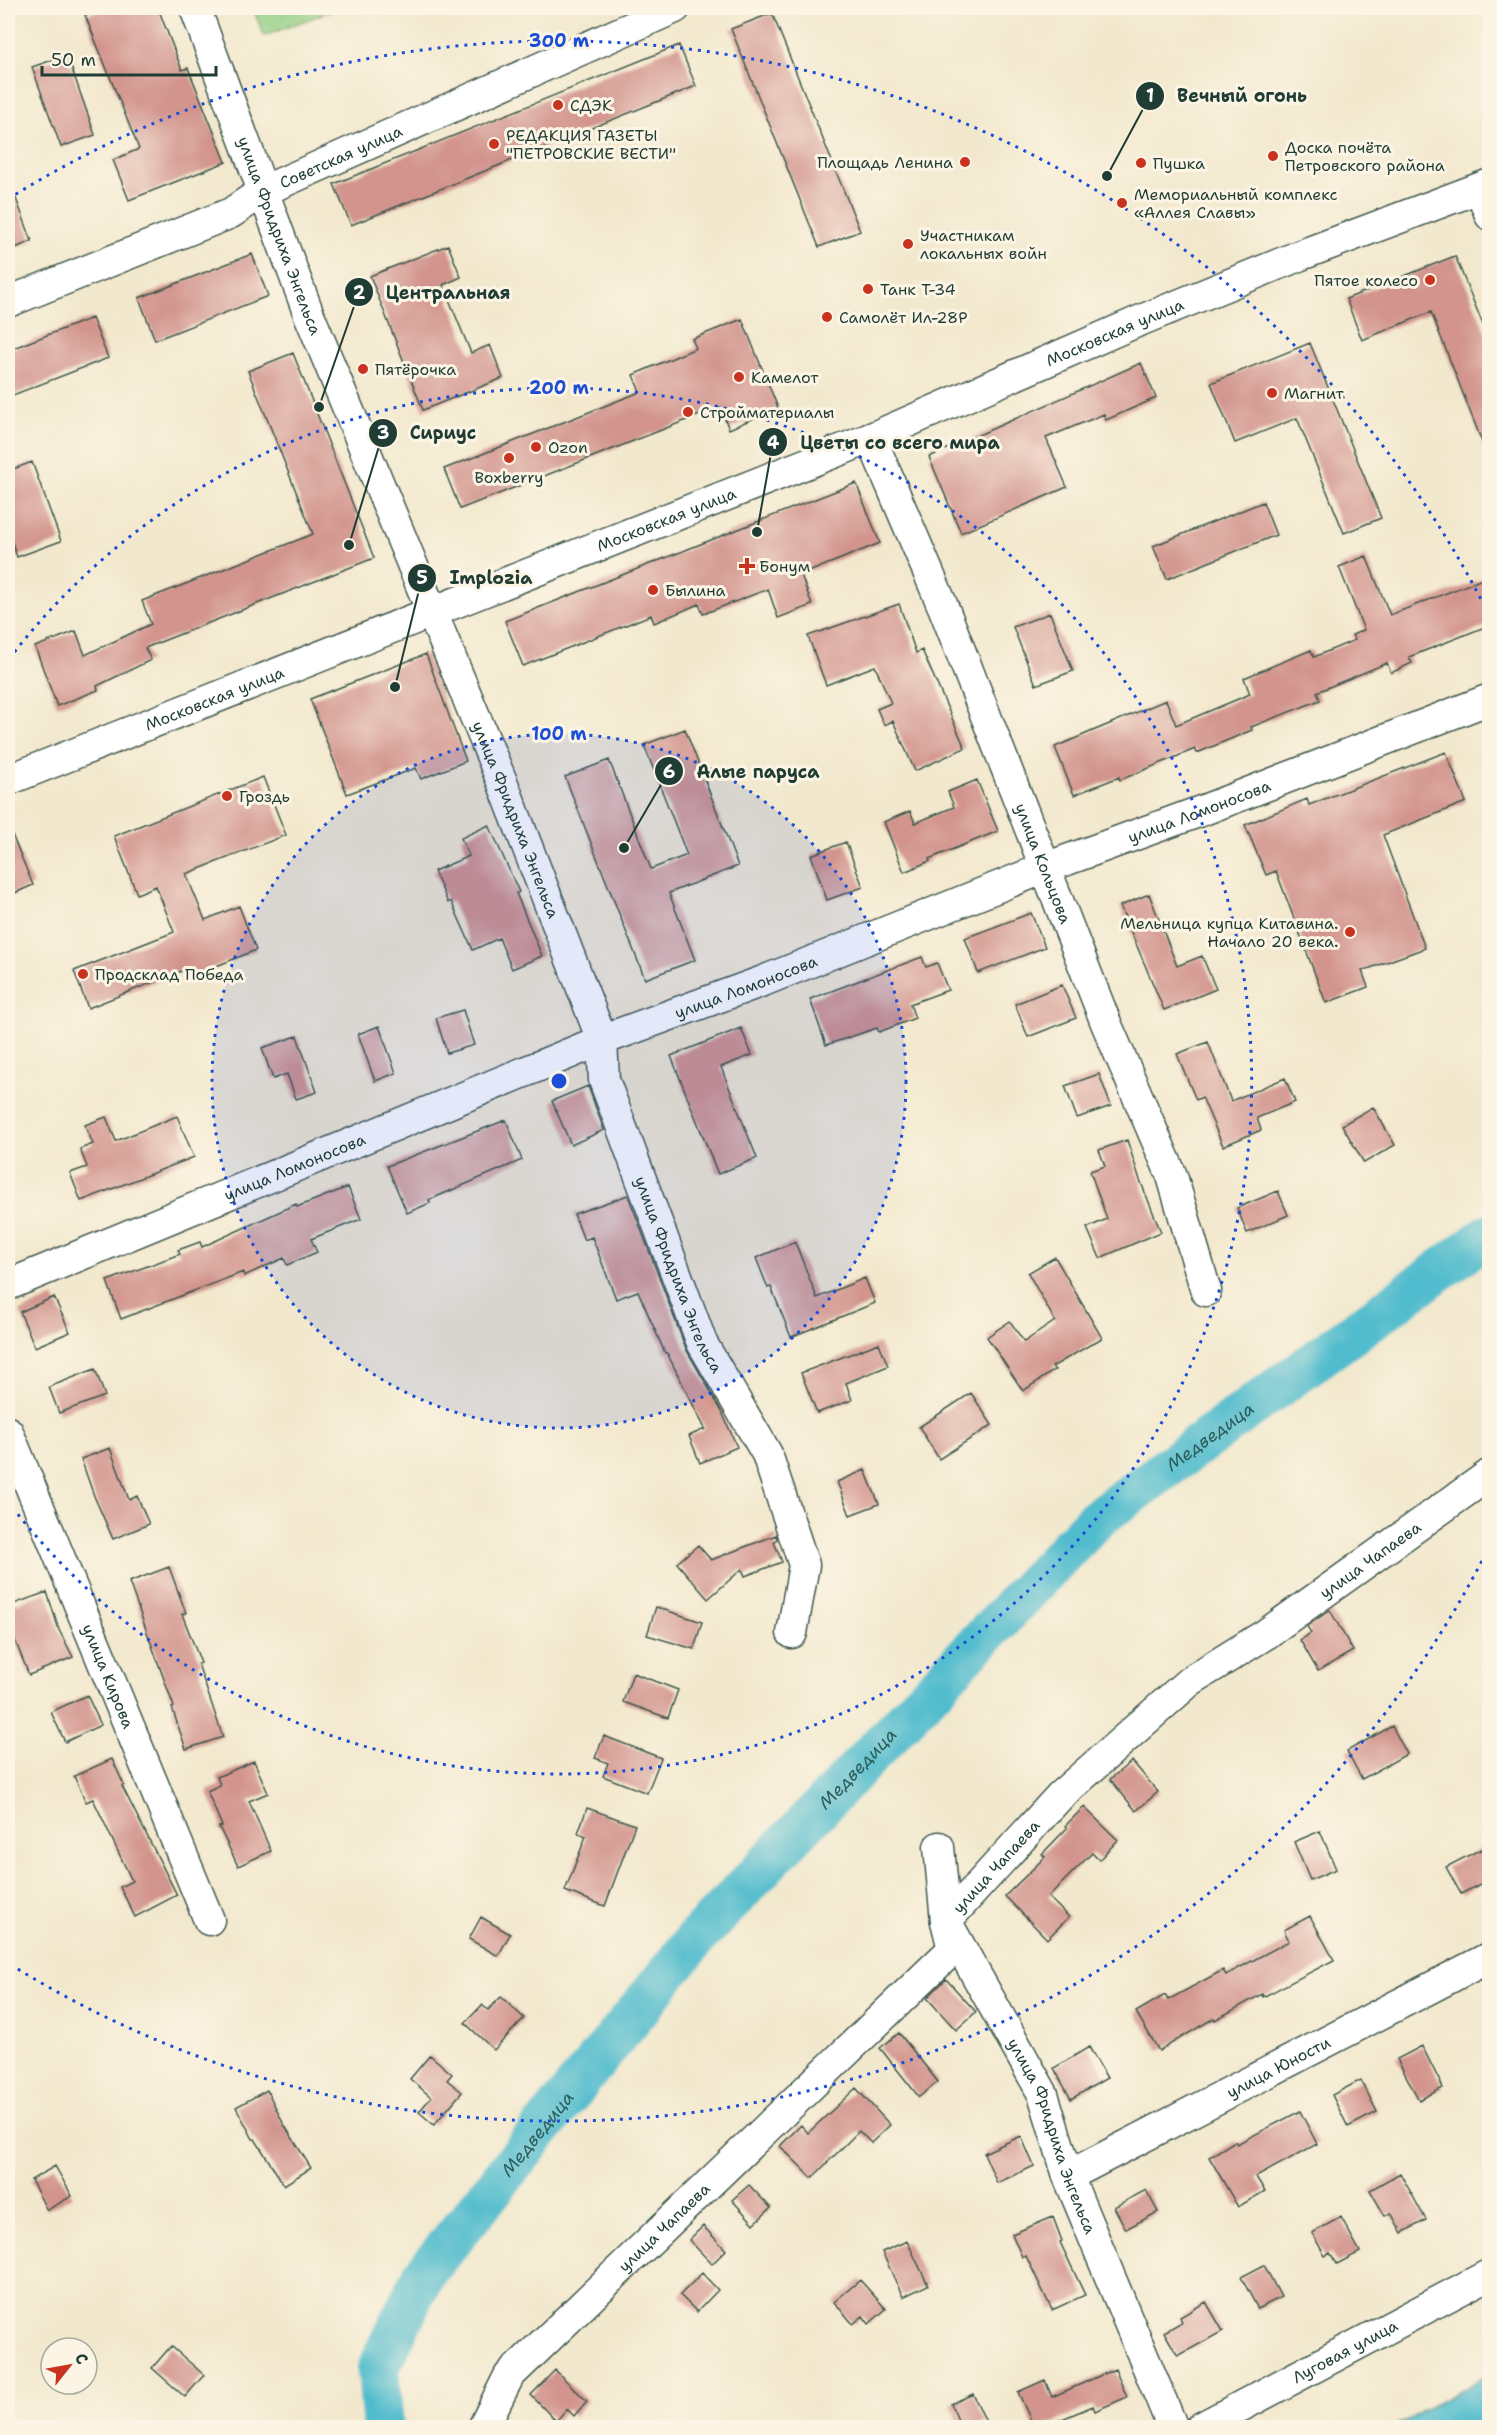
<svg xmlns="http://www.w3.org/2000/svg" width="1497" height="2435" viewBox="0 0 1497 2435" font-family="'Shantell Sans',sans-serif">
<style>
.green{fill:#92ce83;stroke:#58865c;stroke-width:1.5}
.water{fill:#51bccd;stroke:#387c80;stroke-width:1.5}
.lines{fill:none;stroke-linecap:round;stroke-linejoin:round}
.river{stroke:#51bccd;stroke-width:42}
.building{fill:#d2948d}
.minor-casing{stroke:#3f574b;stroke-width:33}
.minor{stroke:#fff;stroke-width:30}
.ring{fill:none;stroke:#1d4ed8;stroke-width:3;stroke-dasharray:3 6}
.poi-dot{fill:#c8321e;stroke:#fcf5e5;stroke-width:2}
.labels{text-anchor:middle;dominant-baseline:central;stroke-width:6;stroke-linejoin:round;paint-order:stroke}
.poi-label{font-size:16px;fill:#1f3d34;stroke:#fcf5e5;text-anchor:start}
.street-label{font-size:16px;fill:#1f3d34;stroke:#fcf5e5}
.water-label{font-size:18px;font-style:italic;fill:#2c5d5a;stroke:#fcf5e5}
.centre{fill:#1d4ed8;stroke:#fcf5e5;stroke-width:3}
.ring-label{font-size:18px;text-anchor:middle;font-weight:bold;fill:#1d4ed8;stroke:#fcf5e5;stroke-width:6;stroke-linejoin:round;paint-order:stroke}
.leader{fill:none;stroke:#1f3d34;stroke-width:2}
.callout-dot{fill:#1f3d34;stroke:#fcf5e5;stroke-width:2}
.mark-label{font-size:18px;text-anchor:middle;font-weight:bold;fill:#fff}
.callout-label{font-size:18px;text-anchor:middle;font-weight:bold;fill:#1f3d34;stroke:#fcf5e5;stroke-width:6;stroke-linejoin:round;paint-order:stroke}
</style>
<rect width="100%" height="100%" fill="#fcf5e5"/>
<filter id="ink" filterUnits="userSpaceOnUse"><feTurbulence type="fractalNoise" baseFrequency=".0167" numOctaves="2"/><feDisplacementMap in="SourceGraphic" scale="12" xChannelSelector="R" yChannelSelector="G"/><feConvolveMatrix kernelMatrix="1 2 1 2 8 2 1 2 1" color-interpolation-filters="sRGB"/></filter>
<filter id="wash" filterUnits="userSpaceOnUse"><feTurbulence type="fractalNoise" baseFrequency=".008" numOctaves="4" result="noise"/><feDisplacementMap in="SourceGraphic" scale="24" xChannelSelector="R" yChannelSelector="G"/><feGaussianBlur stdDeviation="1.35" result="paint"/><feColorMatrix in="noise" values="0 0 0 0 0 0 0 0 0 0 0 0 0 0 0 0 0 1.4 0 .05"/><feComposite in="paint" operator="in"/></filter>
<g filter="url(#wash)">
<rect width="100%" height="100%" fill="#f2e8cd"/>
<path class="green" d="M253 8H338L264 36Z"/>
<path class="water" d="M1489 2374V2427H1394Z"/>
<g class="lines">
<path class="river" id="s1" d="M383 2428 378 2369 424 2274 697 1937 1095 1520 1490 1234"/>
</g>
<g id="blocks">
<path class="building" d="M103 8H158L182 70 188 68 226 162 129 200 113 160 139 149 85 15Z
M772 13 860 231 819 247 731 29Z
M679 45 696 86 351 225 334 184Z
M67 55 95 135 61 147 32 67Z
M9 180 32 241 8 251V181Z
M448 245 461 277 443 285 471 353 490 345 503 378 423 410 370 276Z
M252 254 268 296 155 340 139 298Z
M1455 256 1490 342 1488 457 1431 312 1362 340 1346 299Z
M92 318 108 358 8 397V350Z
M742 319 778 408 729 429 720 407 460 509 444 469 640 392 633 375 696 348 692 339Z
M1310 343 1381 518 1344 533 1297 418 1235 443 1211 383Z
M293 353 374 558 145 648 151 660 97 686 98 690 57 706 35 647 76 631 85 655 151 624 142 601 313 534 248 371Z
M1141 363 1156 398 1106 420 1104 414 1046 438 1067 487 961 533 929 457Z
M32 462 61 541 17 557 8 531V471Z
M856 483 880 543 801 575 812 605 778 618 768 589 703 614 699 604 654 623 651 615 523 666 505 621Z
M1263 502 1276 535 1167 579 1153 546Z
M1366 556 1390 615 1490 576V625L1409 657 1412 663 1391 673 1387 663 1317 692 1320 700 1251 727 1252 730 1197 753 1195 749 1120 780 1119 777 1074 795 1055 747 1166 700 1176 725 1250 694 1244 678 1311 650 1314 657 1355 640 1352 635 1364 630 1339 567Z
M899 604 916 653 922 650 965 748 915 771 893 721 884 725 877 709 891 703 875 666 826 685 808 636Z
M1050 613 1073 671 1036 685 1013 627Z
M426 654 466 761 421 779 416 768 347 794 310 699Z
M685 729 738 866 669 893 695 960 645 979 565 777 609 760 651 869 687 855 644 745Z
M1446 752 1466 802 1383 835 1425 948 1362 971 1368 987 1326 1003 1276 871 1266 875 1245 825 1307 799 1309 805Z
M263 777 286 835 186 874 205 920 239 906 256 950 187 978 184 970 88 1008 74 971 174 932 156 886 137 894 114 836Z
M977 780 998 831 929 859 930 861 904 872 884 822 910 811 915 823 954 807 948 792Z
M8 825 33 885 8 896Z
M489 825 519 892 516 893 542 956 512 969 499 938 473 950 451 901 448 903 434 871 469 856 461 838Z
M846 842 863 887 827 900 811 855Z
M1149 894 1177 966 1202 956 1216 989 1164 1010 1120 906Z
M1031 913 1045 947 978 973 965 938Z
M922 957 926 967 937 963 948 990 910 1004 915 1018 879 1032 877 1028 826 1045 810 999Z
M1062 985 1076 1018 1028 1037 1015 1004Z
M463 1010 474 1045 447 1053 436 1018Z
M379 1026 396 1073 375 1081 358 1034Z
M741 1028 752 1055 721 1067 757 1158 718 1174 671 1056Z
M297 1036 317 1092 296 1099 287 1074 273 1079 262 1048Z
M1208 1042 1231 1101 1285 1078 1295 1102 1257 1118 1261 1130 1223 1146 1202 1097 1196 1100 1177 1054Z
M1099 1074 1111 1106 1077 1118 1065 1086Z
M588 1086 604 1130 571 1145 552 1101Z
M1373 1107 1395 1145 1364 1163 1342 1125Z
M177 1116 194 1157 81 1201 70 1173 87 1167 80 1149 93 1144 85 1125 106 1117 116 1141Z
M506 1120 522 1160 429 1200 430 1203 407 1213 387 1166Z
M1127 1140 1140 1180 1161 1232 1100 1258 1087 1228 1107 1219 1090 1171 1105 1166 1099 1150Z
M348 1187 361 1219 311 1239 317 1252 287 1265 284 1258 244 1276 243 1272 121 1319 107 1281 180 1254 178 1250 200 1242 202 1247 296 1204 297 1207Z
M1278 1191 1288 1215 1247 1233 1237 1208Z
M628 1195 686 1349 722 1412 737 1447 700 1463 689 1436 705 1429 667 1353H665L638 1291 616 1299 592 1237 584 1240 574 1214Z
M795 1242 817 1298 865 1278 875 1303 791 1337 771 1287 768 1288 756 1258Z
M1055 1257 1102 1338 1052 1367 1055 1370 1023 1391 987 1337 1010 1321 1024 1342 1055 1321 1028 1273Z
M54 1297 70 1332 35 1347 20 1312Z
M879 1343 888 1366 846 1383 852 1400 817 1413 801 1373Z
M95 1369 105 1396 59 1413 49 1387Z
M971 1393 992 1425 939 1459 919 1427Z
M110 1448 129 1500 137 1496 149 1524 113 1539 94 1496 81 1459Z
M865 1470 879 1504 850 1515 837 1482Z
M776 1535 777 1539 774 1542 782 1562 745 1576 742 1569 708 1599 677 1563 698 1545 711 1560Z
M169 1567 186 1613 182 1614 201 1663 198 1664 223 1737 186 1749 172 1708 174 1707 129 1582Z
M47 1592 59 1630 73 1657 29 1675 8 1623V1606Z
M656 1607 702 1622 694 1649 647 1635Z
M1330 1610 1353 1651 1318 1671 1300 1640 1311 1633 1307 1626Z
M633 1673 678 1690 668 1718 623 1702Z
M87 1695 101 1725 65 1742 51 1712Z
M1392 1726 1407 1754 1362 1779 1347 1751Z
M604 1736 661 1758 647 1793 603 1776 608 1763 595 1758Z
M112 1759 124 1785 122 1786 177 1895 135 1917 120 1887 132 1881 93 1799 86 1802 74 1776Z
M254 1761 268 1793 249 1801 271 1851 238 1866 219 1827 222 1826 207 1791 220 1785 217 1777Z
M1132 1761 1158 1792 1136 1811 1110 1779Z
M1084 1807 1118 1840 1099 1860 1092 1853 1048 1897 1069 1917 1047 1939 1005 1896 1045 1857 1042 1854 1067 1828 1065 1826Z
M587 1808 635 1825 605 1906 565 1891 586 1836 578 1833Z
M1320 1831 1336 1869 1310 1880 1294 1842Z
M1481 1849 1490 1864V1879L1461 1894 1446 1867Z
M1310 1916 1334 1960 1263 1997 1262 1994 1215 2020 1214 2018 1159 2051 1136 2012 1165 1995 1168 2000 1223 1970 1226 1975 1289 1941 1284 1930Z
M481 1917 510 1934 498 1956 469 1939Z
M946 1979 976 2012 956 2030 927 1998Z
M501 1997 524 2018 494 2050 465 2023 482 2005 488 2010Z
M899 2033 938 2082 919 2097 880 2048Z
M1422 2046 1443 2088 1419 2100 1397 2059Z
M1089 2047 1107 2078 1071 2099 1054 2068Z
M430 2055 452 2074 447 2080 462 2092 434 2125 419 2112 431 2097 410 2079Z
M1361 2080 1377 2112 1348 2127 1332 2095Z
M856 2088 890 2125 871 2143 859 2131 812 2178 780 2146 801 2125 808 2133Z
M267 2090 283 2123 311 2168 284 2185 255 2139H253L236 2107Z
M1300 2111 1317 2144 1256 2177 1265 2191 1238 2207 1209 2157 1235 2141 1237 2144Z
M1021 2136 1034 2166 997 2183 984 2153Z
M55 2166 72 2196 47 2210 31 2180Z
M1400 2173 1426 2220 1402 2233 1391 2213 1385 2216 1370 2190Z
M749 2185 771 2208 754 2224 732 2200Z
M1146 2190 1158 2212 1126 2229 1114 2207Z
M1053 2217 1062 2241 1060 2242 1085 2295 1052 2310 1026 2256 1022 2257 1012 2234Z
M1341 2217 1360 2252 1337 2264 1330 2253 1325 2256 1312 2233Z
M703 2226 726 2250 712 2264 689 2240Z
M907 2241 928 2285 903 2297 882 2252Z
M1264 2265 1281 2297 1258 2309 1241 2277Z
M702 2273 718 2290 697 2312 680 2295Z
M860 2280 886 2309 869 2324 863 2316 853 2324 834 2302Z
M1206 2302 1223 2331 1178 2356 1164 2332 1182 2322 1180 2317Z
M171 2346 204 2375 185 2397 152 2368Z
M1115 2369 1127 2397 1095 2411 1093 2406 1043 2427H1034L1018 2392 1045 2380 1052 2397Z
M555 2370 587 2401 574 2416 567 2409 556 2421 531 2395Z
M973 2394 986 2422 974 2427H961L951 2404Z"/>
</g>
</g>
<g filter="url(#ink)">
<use href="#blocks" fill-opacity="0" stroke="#3f574b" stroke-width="1.5"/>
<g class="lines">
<g class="minor-casing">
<g id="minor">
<path id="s2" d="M195 8 308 312 503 784 602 1040 604 1080 702 1343 767 1454 804 1565 792 1633"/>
<path d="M1480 188 1490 215"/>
<path id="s3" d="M8 302 231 213 263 191 675 8"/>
<path id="s4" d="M871 438 944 609 1106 1023 1172 1176 1206 1291"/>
<path id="s5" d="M8 780 871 438 1139 321 1301 255 1490 184"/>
<path id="s6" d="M8 1285 602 1040 763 981 1045 868 1201 811 1490 699"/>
<path id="s7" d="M8 1432 209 1920"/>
<path id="s8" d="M939 1847 946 1921 1043 2094 1068 2176 1173 2428"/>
<path id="s9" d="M1068 2176 1490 1957"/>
<path id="s10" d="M483 2428 509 2376 953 1949 946 1921 1060 1796 1190 1681 1266 1634 1490 1474"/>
<path id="s11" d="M1200 2428 1490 2274"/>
</g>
</g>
<use href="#minor" class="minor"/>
</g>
</g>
<circle cx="559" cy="1081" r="347" fill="#1d4ed8" fill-opacity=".12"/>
<g class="ring">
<circle cx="559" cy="1081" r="347"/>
<path d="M9 659A693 693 0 1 1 9 1503"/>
<path d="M1486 1553A1040 1040 0 0 1 8 1963M8 199A1040 1040 0 0 1 1486 609"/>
</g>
<g class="poi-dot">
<circle cx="558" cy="105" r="6"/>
<circle cx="494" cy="144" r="6"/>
<circle cx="1273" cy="156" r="6"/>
<circle cx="965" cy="162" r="6"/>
<circle cx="1141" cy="163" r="6"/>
<circle cx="1122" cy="203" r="6"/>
<circle cx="908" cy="244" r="6"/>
<circle cx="1430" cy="280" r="6"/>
<circle cx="868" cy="289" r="6"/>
<circle cx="827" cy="317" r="6"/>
<circle cx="363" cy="369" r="6"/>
<circle cx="739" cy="377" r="6"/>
<circle cx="1272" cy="393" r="6"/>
<circle cx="688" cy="412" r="6"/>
<circle cx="536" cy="447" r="6"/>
<circle cx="509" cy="458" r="6"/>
<path d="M744 557h6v6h6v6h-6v6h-6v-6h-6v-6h6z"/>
<circle cx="653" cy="590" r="6"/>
<circle cx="227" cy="796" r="6"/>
<circle cx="1350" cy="932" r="6"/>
<circle cx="83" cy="974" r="6"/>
</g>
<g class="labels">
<g class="poi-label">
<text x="570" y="105">СДЭК</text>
<text x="506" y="135">РЕДАКЦИЯ ГАЗЕТЫ<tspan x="506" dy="18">"ПЕТРОВСКИЕ ВЕСТИ"</tspan></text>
<text x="1285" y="147">Доска почёта<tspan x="1285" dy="18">Петровского района</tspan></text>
<text x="953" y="162" text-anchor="end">Площадь Ленина</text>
<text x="1153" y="163">Пушка</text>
<text x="1134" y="194">Мемориальный комплекс<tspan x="1134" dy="18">«Аллея Славы»</tspan></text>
<text x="920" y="235">Участникам<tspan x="920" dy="18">локальных войн</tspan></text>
<text x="1418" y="280" text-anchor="end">Пятое колесо</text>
<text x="880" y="289">Танк Т-34</text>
<text x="839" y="317">Самолёт Ил-28Р</text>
<text x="375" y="369">Пятёрочка</text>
<text x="751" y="377">Камелот</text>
<text x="1284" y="393">Магнит</text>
<text x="700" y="412">Стройматериалы</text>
<text x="548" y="447">Ozon</text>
<text x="509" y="477" text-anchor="middle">Boxberry</text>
<text x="759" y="566">Бонум</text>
<text x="665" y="590">Былина</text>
<text x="239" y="796">Гроздь</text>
<text x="1338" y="923" text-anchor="end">Мельница купца Китавина.<tspan x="1338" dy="18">Начало 20 века.</tspan></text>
<text x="95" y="974">Продсклад Победа</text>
</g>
<g class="street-label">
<text stroke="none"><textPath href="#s3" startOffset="364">Советская улица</textPath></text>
<text stroke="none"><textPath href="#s2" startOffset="243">улица Фридриха Энгельса</textPath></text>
<text stroke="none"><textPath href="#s5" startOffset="1194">Московская улица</textPath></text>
<text stroke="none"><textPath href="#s5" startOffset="708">Московская улица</textPath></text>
<text stroke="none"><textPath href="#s5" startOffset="222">Московская улица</textPath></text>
<text stroke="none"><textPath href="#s6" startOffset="1282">улица Ломоносова</textPath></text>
<text stroke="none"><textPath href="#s2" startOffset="873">улица Фридриха Энгельса</textPath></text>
<text stroke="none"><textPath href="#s4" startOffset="459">улица Кольцова</textPath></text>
<text stroke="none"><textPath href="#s6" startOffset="796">улица Ломоносова</textPath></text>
<text stroke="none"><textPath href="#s6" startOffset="310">улица Ломоносова</textPath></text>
<text stroke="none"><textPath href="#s2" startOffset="1358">улица Фридриха Энгельса</textPath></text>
<text stroke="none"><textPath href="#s10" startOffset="1263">улица Чапаева</textPath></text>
<text stroke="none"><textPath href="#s7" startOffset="264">улица Кирова</textPath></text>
<text stroke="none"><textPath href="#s10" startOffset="777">улица Чапаева</textPath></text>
<text stroke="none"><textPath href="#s9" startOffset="237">улица Юности</textPath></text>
<text stroke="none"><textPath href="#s8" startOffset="315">улица Фридриха Энгельса</textPath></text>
<text stroke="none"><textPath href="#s10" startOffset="273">улица Чапаева</textPath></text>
<text stroke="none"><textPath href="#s11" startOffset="164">Луговая улица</textPath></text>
</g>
<g class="water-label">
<text stroke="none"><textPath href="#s1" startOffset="1317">Медведица</textPath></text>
<text stroke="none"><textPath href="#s1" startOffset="831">Медведица</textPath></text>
<text stroke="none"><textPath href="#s1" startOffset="345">Медведица</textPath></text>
</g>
</g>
<circle cx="559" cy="1081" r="9" class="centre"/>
<g class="ring-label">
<text x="559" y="47">300 m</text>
<text x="559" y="394">200 m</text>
<text x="559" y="740">100 m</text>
</g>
<path class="leader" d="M1107 176L1150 96M319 407L359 292M349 545L383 433M757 532L773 442M395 687L422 578M624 848L669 771"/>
<g class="callout-dot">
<circle cx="1107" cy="176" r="6"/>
<circle cx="319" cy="407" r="6"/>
<circle cx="349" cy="545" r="6"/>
<circle cx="757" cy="532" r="6"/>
<circle cx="395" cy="687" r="6"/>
<circle cx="624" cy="848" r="6"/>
<circle cx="1150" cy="96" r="15"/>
<circle cx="359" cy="292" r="15"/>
<circle cx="383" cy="433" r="15"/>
<circle cx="773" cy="442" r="15"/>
<circle cx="422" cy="578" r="15"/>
<circle cx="669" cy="771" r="15"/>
</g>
<g class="mark-label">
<text x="1150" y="102">1</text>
<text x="359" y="299">2</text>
<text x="383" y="439">3</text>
<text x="773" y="449">4</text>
<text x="422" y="584">5</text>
<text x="669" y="778">6</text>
</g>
<g class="callout-label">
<text x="1242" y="102">Вечный огонь</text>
<text x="448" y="299">Центральная</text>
<text x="443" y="439">Сириус</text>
<text x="900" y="449">Цветы со всего мира</text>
<text x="491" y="584">Implozia</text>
<text x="758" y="778">Алые паруса</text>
</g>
<rect width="1497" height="2435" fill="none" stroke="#fcf5e5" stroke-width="30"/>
<g transform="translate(69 2366) rotate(59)"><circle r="28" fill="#fcf5e5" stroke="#a4ab9e" stroke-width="1.5"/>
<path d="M0-4.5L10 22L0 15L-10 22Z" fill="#c8321e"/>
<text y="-9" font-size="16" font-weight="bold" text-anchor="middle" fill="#1f3d34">С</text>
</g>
<path d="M42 66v9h174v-9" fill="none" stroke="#1f3d34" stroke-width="3"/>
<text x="51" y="66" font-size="18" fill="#1f3d34" stroke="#fcf5e5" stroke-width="4.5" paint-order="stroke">50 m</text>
</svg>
